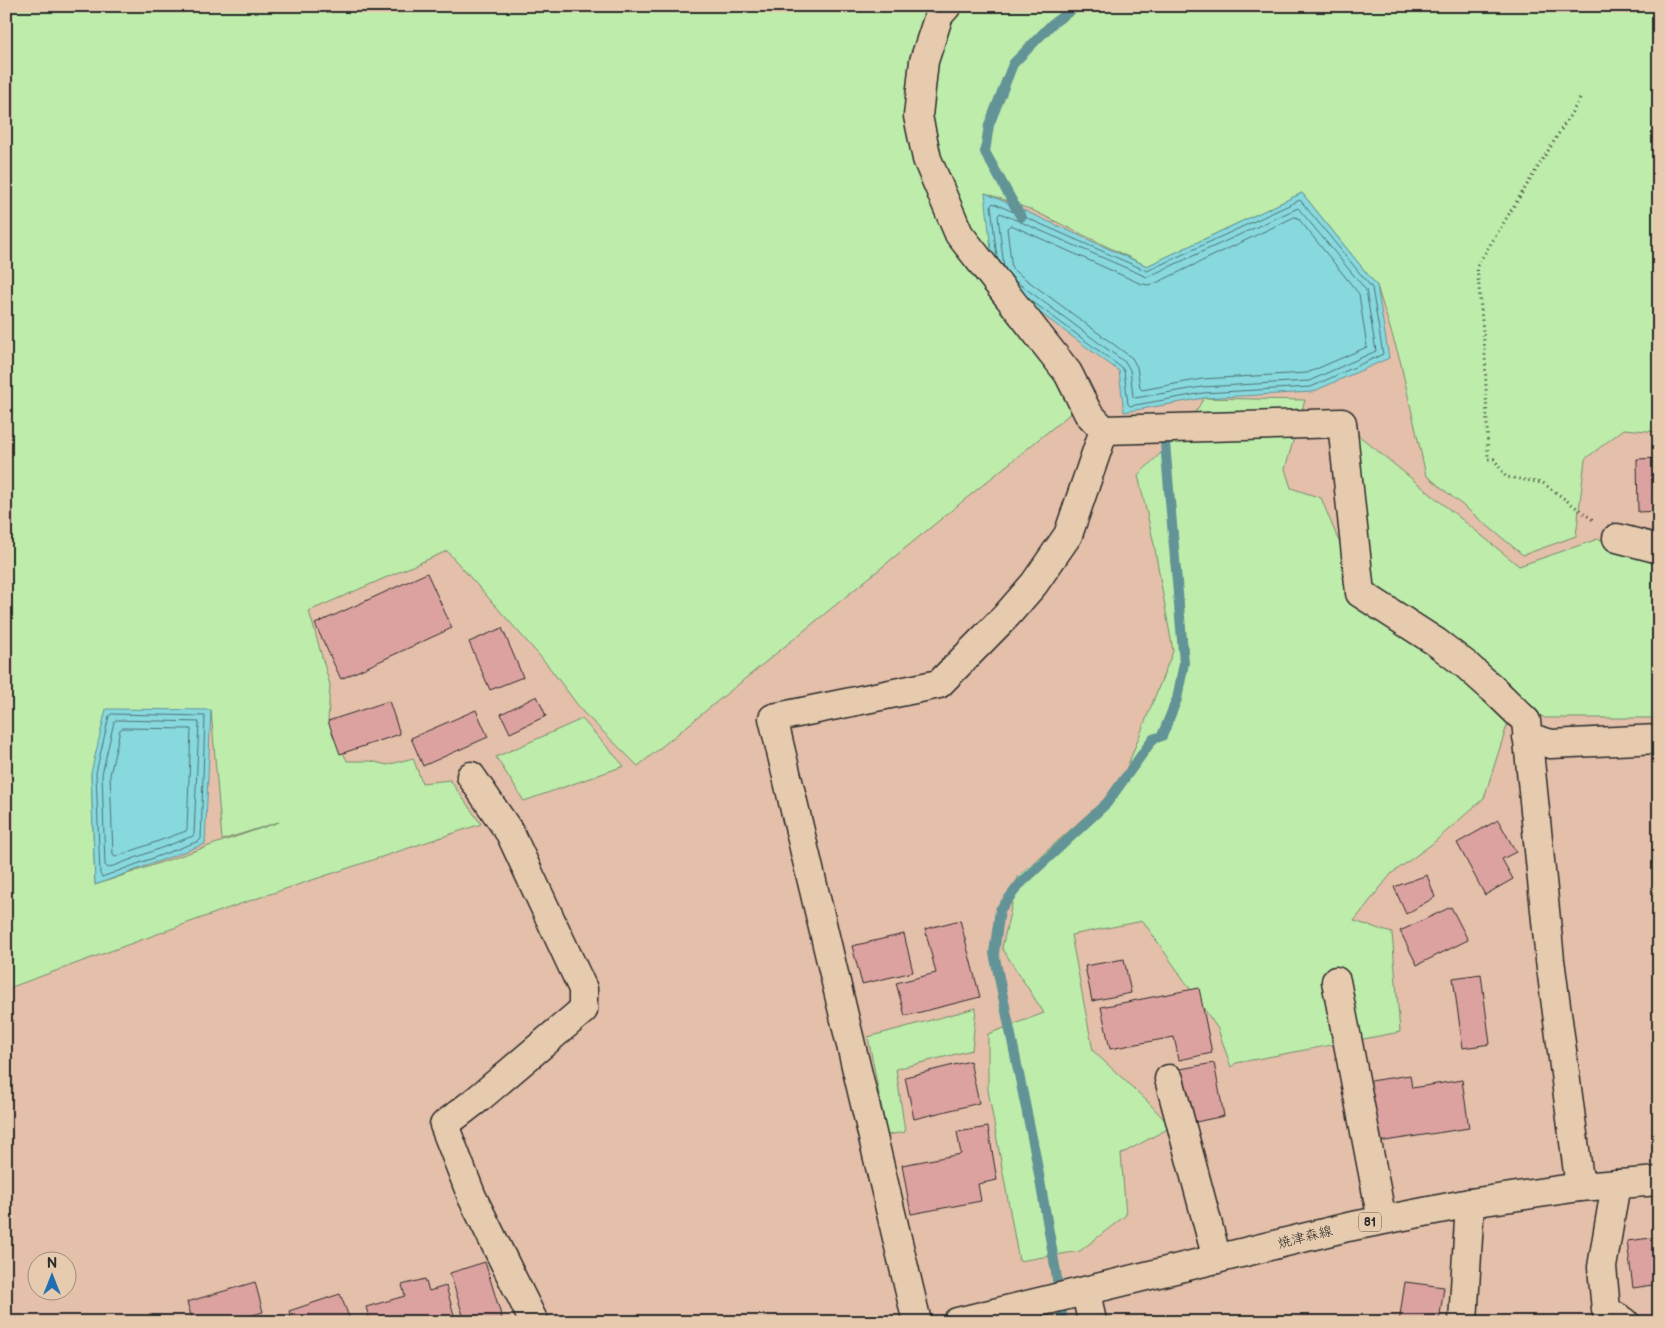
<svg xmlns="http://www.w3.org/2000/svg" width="1665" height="1328" viewBox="0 0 1665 1328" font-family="'Balsamiq Sans','Klee One',sans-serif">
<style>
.green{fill:#bdecab;stroke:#748c6b;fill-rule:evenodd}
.water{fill:#87d9de;stroke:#629396}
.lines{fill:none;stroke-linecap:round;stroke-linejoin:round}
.shore{stroke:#507173;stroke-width:1}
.stream{stroke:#629396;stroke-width:10}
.building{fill:#dca2a0;stroke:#2b2b2b}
.minor-casing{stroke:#2b2b2b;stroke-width:31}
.major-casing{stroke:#2b2b2b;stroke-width:31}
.path{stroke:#2b2b2b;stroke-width:3;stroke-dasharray:1 4;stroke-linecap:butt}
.minor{stroke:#e7cbae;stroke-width:28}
.major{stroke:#e7cbae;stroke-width:28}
.labels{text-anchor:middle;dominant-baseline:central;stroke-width:4.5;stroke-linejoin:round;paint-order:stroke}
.shield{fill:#e7cbae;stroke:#635b52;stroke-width:1}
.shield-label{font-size:12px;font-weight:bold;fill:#2b2b2b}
.street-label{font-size:14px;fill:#2b2b2b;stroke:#e7cbae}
</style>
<rect width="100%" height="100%" fill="#e4bfaa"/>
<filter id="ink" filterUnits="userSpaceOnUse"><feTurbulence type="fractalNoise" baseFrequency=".02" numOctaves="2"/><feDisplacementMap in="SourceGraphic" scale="10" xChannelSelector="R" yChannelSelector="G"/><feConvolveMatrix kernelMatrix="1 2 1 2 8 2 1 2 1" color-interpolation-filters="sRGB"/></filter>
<g filter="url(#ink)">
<path class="green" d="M6 6H1659V432L1624 429 1585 459 1576 536 1523 555 1426 475 1400 360 1377 286 1302 193 1147 266 1032 210 985 193 1071 413 638 766 583 712 546 663 447 551 309 611 330 685 328 721 347 761H371L387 765 413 758 422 783 450 780 481 824 240 904 6 989ZM211 710 222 840 279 822 95 885 91 773Z
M1204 398 1305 400 1285 469 1291 488 1321 498 1359 590 1347 426 1519 566 1598 539 1659 555V718H1545L1495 690 1510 716 1484 798 1432 844 1391 874 1354 921 1392 933 1400 1032 1236 1063 1231 1067 1218 1029 1143 921 1071 935 1093 1051 1146 1100 1171 1127 1121 1154 1126 1215 1080 1251 1019 1261 988 1090V1034L1044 1013 1002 948 1018 877 1120 785 1173 651 1154 544 1138 475 1183 432Z
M582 719 624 766 524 801 496 757Z
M976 1008 972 1050 896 1069 905 1132 887 1135 868 1037Z"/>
<path class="water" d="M985 193 1147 266 1302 193 1377 286 1389 358 1312 392 1204 398 1124 412 1119 371 994 279Z
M106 709 211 710 205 844 95 885 91 773Z"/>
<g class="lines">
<path class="shore" d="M1295 217 1298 218 1359 294 1367 347 1307 373 1202 379 1142 390 1140 388 1137 367 1132 358 1012 269 1007 228 1011 225 1139 283 1148 285 1156 283Z
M997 258 991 205 993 203 1147 271 1300 200 1372 288 1383 354 1311 387 1203 393 1130 406 1128 404 1124 371 1122 368 1029 299
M1004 267 998 216 1000 213 1147 277 1298 208 1366 290 1376 351 1309 381 1202 387 1135 398 1133 396 1130 370 1126 363 1014 280
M112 714 205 716 201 839 199 841 102 877 100 874 96 773 109 716Z
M117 720 199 722 194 834 193 836 108 868 105 865 102 774 114 722Z
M123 728 191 729 187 829 186 831 115 857 113 855 110 775 120 730Z"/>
<path class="stream" d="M1021 217 985 152 989 125 1013 64 1052 24 1077 6
M1063 1322 1056 1272 1035 1152 994 953 1000 910 1019 885 1107 803 1153 739 1162 736 1177 699 1184 663 1165 443"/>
</g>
<path class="building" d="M1659 458V511L1638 512 1637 459Z
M427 573 452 628 341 679 315 624Z
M502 628 523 677 490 690 469 642Z
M537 696 546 716 510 733 501 714Z
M389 701 400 734 340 754 328 721Z
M476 710 488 737 423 766 411 738Z
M1498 820 1516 852 1502 859 1513 879 1485 895 1457 843Z
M1427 875 1435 897 1406 914 1394 887Z
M1451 907 1468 940 1417 965 1400 931Z
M960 920 980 997 905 1016 896 983 936 973 925 929Z
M904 934 913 972 862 984 852 946Z
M1124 959 1131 993 1092 1001 1085 966Z
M1481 974 1490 1044 1463 1048 1453 978Z
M1199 988 1212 1053 1179 1060 1174 1037 1110 1049 1101 1007Z
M970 1061 979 1103 914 1119 905 1077Z
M1214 1063 1224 1116 1191 1123 1180 1069Z
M1410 1075 1412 1088 1462 1080 1469 1128 1372 1143 1363 1082Z
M988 1127 997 1180 978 1184 981 1201 911 1214 902 1165 961 1154 957 1132Z
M1659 1237V1284L1633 1288 1627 1241Z
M485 1262 502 1318 490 1322H465L450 1273Z
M425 1279 429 1291 446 1286 456 1322H370L366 1307 405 1296 402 1285Z
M255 1282 263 1312 230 1322H193L187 1302Z
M1405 1282 1444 1287 1439 1322H1399Z
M340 1294 351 1322H292L289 1311Z
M271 1315 273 1322H250Z"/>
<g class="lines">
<g class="minor-casing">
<path id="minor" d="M1104 430 1342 423 1360 593 1436 642 1465 664 1494 690 1526 721 1550 960 1580 1187
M1617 538 1659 549
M1527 737 1551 744 1659 739
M471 776 510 833 583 989V1010L478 1099 444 1125 472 1197 534 1322
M1336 981 1382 1220
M1169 1079 1217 1259
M1616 1184 1602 1267 1606 1310 1625 1322
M1086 1291 1092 1322
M917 1322 773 718 939 684 1007 615 1034 584 1068 535 1104 430 1088 413 1068 373 959 234 927 159 918 116 924 61 939 15 947 6
M1463 1322 1470 1203"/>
</g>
<g class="major-casing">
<path id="major" d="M957 1322 1348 1227 1470 1203 1580 1187 1659 1181"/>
</g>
<path class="path" d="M1580 99 1477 266 1485 352 1488 459H1494L1506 477 1543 483 1593 520"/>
<use href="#minor" class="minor"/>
<use href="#major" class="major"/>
</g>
</g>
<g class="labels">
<rect class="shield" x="1359" y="1212.5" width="22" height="19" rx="4"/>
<g class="shield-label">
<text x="1370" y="1222">81</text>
</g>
<g class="street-label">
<text transform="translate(1305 1237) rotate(-14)">焼津森線</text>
</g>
</g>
<rect width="1665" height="1328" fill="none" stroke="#e7cbae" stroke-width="25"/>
<rect x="12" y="12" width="1640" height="1303" fill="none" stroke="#2b2b2b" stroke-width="2" filter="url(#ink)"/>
<g transform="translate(52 1276)"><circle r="24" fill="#e7cbae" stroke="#9c8b7a"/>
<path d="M0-4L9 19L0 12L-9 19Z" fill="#1f6fb2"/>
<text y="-8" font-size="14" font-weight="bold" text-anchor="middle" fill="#2b2b2b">N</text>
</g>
</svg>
